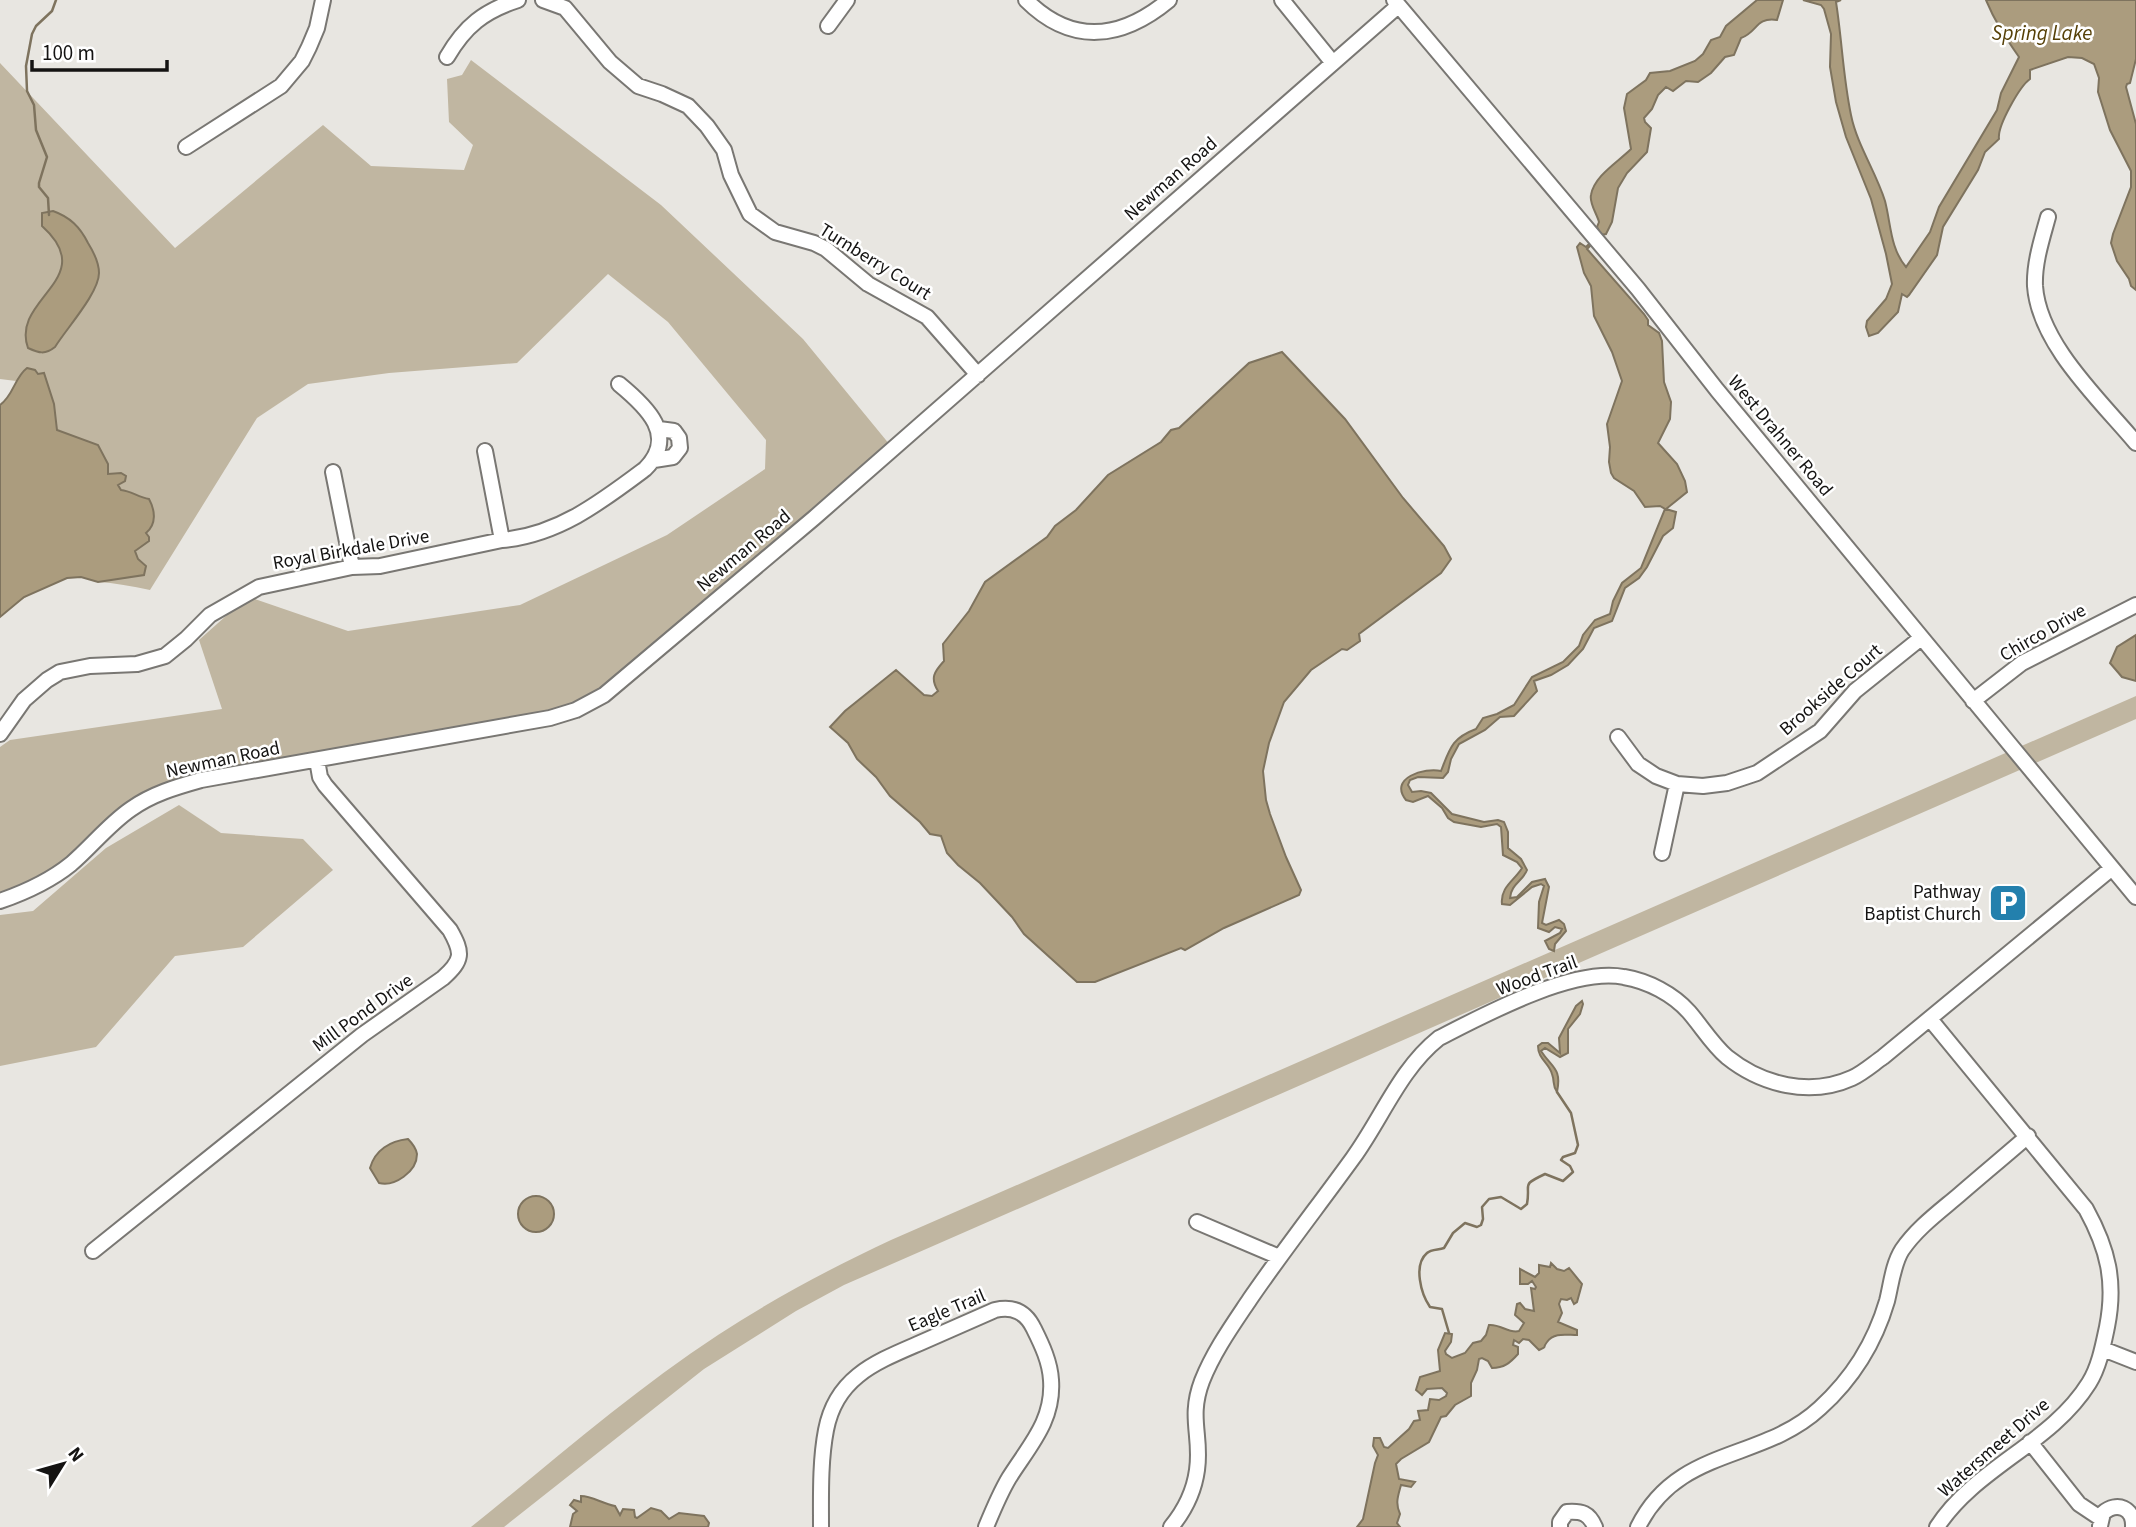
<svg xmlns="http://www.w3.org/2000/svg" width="2136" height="1527" viewBox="0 0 2136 1527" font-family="'Source Sans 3',sans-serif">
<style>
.green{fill:#c0b6a1}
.water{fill:#ab9c7e;stroke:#7e735e;stroke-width:2}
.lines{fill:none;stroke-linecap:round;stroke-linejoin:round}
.stream{stroke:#7e735e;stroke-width:2.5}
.minor-casing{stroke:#797773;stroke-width:18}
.minor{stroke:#fff;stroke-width:14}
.labels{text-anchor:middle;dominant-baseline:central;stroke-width:5;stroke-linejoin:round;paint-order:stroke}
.street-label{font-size:19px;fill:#141312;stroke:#fff}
.poi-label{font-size:19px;fill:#141312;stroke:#fff;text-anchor:end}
.water-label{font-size:21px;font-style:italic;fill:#564007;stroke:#fff}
</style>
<rect width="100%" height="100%" fill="#e8e6e1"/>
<path class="green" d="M471 60 661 205 803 339 890 445 599 693 569 708 169 784 57 870 0 897V747L10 740 222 709 199 640 236 607 252 598 348 631 520 605 667 535 765 469 766 440 668 322 608 274 517 363 389 373 308 384 257 418 150 590C132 586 115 583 97 582 91 581 87 577 82 577 56 575 18 600 0 617V405L11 395 16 381 0 379V63L175 248 323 125 371 166 464 170 473 145 449 122 447 79 462 75Z
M2136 696V719L844 1285 796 1311 704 1369 504 1527H471C552 1462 631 1392 718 1335 773 1299 831 1268 891 1240Z
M179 805 221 833 303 839 333 870 243 947 175 956 96 1047 0 1066V915L33 911 106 848Z"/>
<path class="water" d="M1757 0H1783L1777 20C1755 17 1758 32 1741 38L1734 55 1725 57 1711 73 1698 82 1686 81 1673 91 1666 87 1658 95 1652 109 1644 118 1645 122 1651 128 1647 152 1627 173 1618 188 1612 222 1606 234 1601 235 1587 249 1644 314 1648 320V325L1659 333 1662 341 1664 382 1671 402 1670 419 1658 443 1677 464 1685 481 1687 492 1666 509 1676 512 1673 528 1663 536 1647 567 1639 578 1625 588 1612 621 1594 628 1583 649 1568 665 1551 675 1534 681 1537 691 1514 716 1500 717 1485 730 1459 744 1451 759 1448 772 1443 778 1418 777 1410 780 1408 785 1412 792 1421 791 1431 793 1452 814 1484 822 1498 820 1504 822 1508 832V848L1521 859 1527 870C1523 881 1511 884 1510 898L1517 897 1532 882 1545 879 1549 887 1542 923 1546 925 1559 920 1564 924 1566 931 1555 944 1554 951 1549 949 1545 941 1560 933 1562 929 1555 927 1549 932 1538 928 1539 902 1544 886 1541 884 1532 887 1510 905 1502 904C1500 887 1515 880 1522 868L1517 862 1503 855 1501 827 1497 824 1481 827 1454 822 1448 818 1442 808 1428 796 1413 802 1406 800C1388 778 1425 767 1441 771 1450 748 1452 738 1476 729L1483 718 1497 714 1514 705 1532 677 1563 662 1579 646 1583 635 1595 620 1610 614 1613 601 1622 583 1641 568 1665 509 1660 506 1645 507 1634 491 1614 478 1611 473 1609 462 1610 447 1607 424 1622 381 1612 352 1594 316 1591 286 1584 273 1577 247 1580 243 1586 247 1600 233 1597 227 1599 222C1597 214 1589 203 1591 195 1594 176 1618 162 1631 149L1624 108 1627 94 1646 80 1650 73 1670 71 1695 61 1703 54 1711 40 1720 37 1726 26Z
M1803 0H1841L1836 2C1842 40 1843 77 1851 115 1857 145 1876 172 1885 201 1891 224 1890 248 1906 267L1930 232 1939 207 1997 110 2001 93 2019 57C2006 38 1995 22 1986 0H2136V59L2130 83 2127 84 2126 87 2136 124V290L2131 286 2129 279 2117 261 2111 243 2113 234 2131 187V171L2110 130 2098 92 2099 78 2094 64 2082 58 2068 57 2030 70V79C2020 86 1997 126 1999 139L1985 152 1978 170 1943 227 1937 255 1909 295 1907 297 1902 294 1898 312 1878 333 1869 336 1866 327 1867 321 1886 299 1892 284 1886 254 1871 199 1846 137 1836 102 1830 67 1831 34 1824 9 1821 5Z
M53 211C70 217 80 227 88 243 93 251 99 264 99 273 99 293 66 329 55 347 45 355 39 353 28 348 10 298 101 279 42 226V213Z
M1282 352 1345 419 1403 498 1444 546 1451 559 1441 573 1359 634 1360 641 1347 650 1342 649 1311 670 1284 702 1269 743 1263 771 1266 800 1270 814 1286 857 1301 890 1299 895 1224 928 1185 950 1181 948 1095 982H1077L1024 934 1012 917 980 883 958 865 947 853 941 836 930 834 920 822 890 796 876 777 857 759 848 743 830 727 845 711 896 670 924 695 932 696 938 691C930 678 934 672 944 661L943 644 969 611 985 582 1047 537 1055 526 1076 510 1108 475 1161 442 1171 430 1179 428 1249 363Z
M27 368 35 370 38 374 44 373 54 404 57 430 98 445 108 464V474L121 473 126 476 125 481 118 485 121 490C131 491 138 497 149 499 155 510 157 524 146 533L149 537V541L135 551 138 559 146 566 144 575 98 582 81 577 67 578 24 597 0 617V405C14 395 14 378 27 368Z
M2136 635V681L2122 677 2110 663 2117 647Z
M1582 1001 1583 1004 1580 1014 1568 1029V1053L1560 1057 1545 1048 1541 1051C1552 1068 1562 1068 1557 1092 1552 1085 1555 1082 1552 1074 1549 1063 1538 1059 1538 1046L1542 1043H1548L1560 1053 1559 1038 1576 1006Z
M408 1139C412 1143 416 1148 417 1154 417 1172 394 1187 379 1183L370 1168C375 1150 390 1141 408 1139Z
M518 1214a18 18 0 1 1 36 0a18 18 0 1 1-36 0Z
M1551 1263 1557 1269 1564 1271 1569 1268 1582 1284 1577 1302 1574 1304 1571 1298 1567 1300 1561 1299 1559 1304 1562 1313 1558 1322 1577 1330V1335C1566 1335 1554 1332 1547 1342 1541 1350 1549 1345 1539 1350L1529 1340 1523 1339 1519 1343 1514 1340 1513 1345 1518 1347V1354C1510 1363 1504 1368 1492 1368L1488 1361 1482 1358 1479 1359 1477 1370 1471 1383V1396L1455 1405 1446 1416 1441 1417 1429 1442 1401 1459 1396 1464 1399 1479 1415 1482 1411 1487 1401 1485C1398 1496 1395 1503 1400 1514L1397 1523 1400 1527H1357L1363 1519 1375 1463 1378 1455 1373 1446 1374 1438H1380L1384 1447 1388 1448 1409 1429 1414 1421 1420 1420 1418 1411 1428 1410 1430 1399 1439 1400 1446 1396 1447 1393 1442 1388 1427 1389 1422 1395 1416 1390 1420 1377 1440 1371 1438 1350 1445 1333 1452 1334 1451 1342 1445 1351 1446 1354 1452 1358 1465 1353 1473 1343 1481 1341 1486 1335 1489 1325C1501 1324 1509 1334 1519 1331L1524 1323 1515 1315 1517 1304 1520 1303 1525 1309 1534 1311 1531 1288 1535 1289 1536 1287 1532 1281 1528 1284H1520V1269L1535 1277 1539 1273V1265L1550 1267Z
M581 1496C592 1496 603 1504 615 1506L620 1515 623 1509 634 1510 635 1517 637 1518 651 1508 661 1511 669 1519 679 1513 704 1516 709 1523 708 1527H570L573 1514 577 1511 570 1505 574 1500 581 1502Z"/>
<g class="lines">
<path class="stream" d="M49 215 48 198 39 187V183L47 157 36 130 34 105 27 91 26 66 32 34 36 26 52 11 56 0
M1449 1333 1442 1309 1430 1307C1421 1294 1413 1265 1427 1253 1431 1249 1439 1250 1444 1248L1453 1233 1465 1223 1477 1227 1481 1225 1483 1219 1482 1207 1489 1199 1501 1197 1521 1209 1527 1204C1531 1182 1520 1186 1545 1174L1563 1181 1573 1172 1570 1166 1561 1160 1563 1157 1575 1153 1578 1145 1571 1113 1557 1092"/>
<g class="minor-casing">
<path id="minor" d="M543 0 565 8 610 62 638 86 662 94 688 106 707 126 724 150 731 175 750 214 775 232 814 243 826 249 868 284 927 317 978 375
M1026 0C1072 46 1122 39 1169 0
M1282 0 1333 63
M1394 0 1638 289 1717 390 2136 897
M828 26 847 0
M447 57C465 26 484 11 518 0
M186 147 281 86 302 61 309 47 317 28 323 0
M2048 217C2042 239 2034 263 2035 286 2039 344 2100 400 2136 443
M485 451 502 540
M654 460 673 457 680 448 679 438 674 431 659 429
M333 472 352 567
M1973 701 2022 663 2136 605
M0 734 24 700 47 680 60 672 90 666 137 664 165 656 186 639 210 615 259 587 352 567 380 566 502 540C558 535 601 502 645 469 678 436 647 407 619 384
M1618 737 1638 764 1656 776 1677 784 1703 786 1727 783 1757 773 1820 731 1855 691 1921 638
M1662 853 1677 784
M0 901C26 892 50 881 71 864 92 846 109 824 131 809 152 794 176 787 201 780L550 718 576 710 604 695 814 518 1398 6
M1930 1019 2086 1209C2108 1249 2116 1282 2107 1327 2103 1346 2099 1367 2089 1383 2051 1444 1976 1467 1937 1527
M1197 1222 1279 1257
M93 1251 362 1035 443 978C463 960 463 953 450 930L325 785 320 777 317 760
M2103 1349 2136 1362
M2030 1442 2079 1504 2100 1518
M2100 1526 2103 1513C2117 1501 2134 1508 2133 1527
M821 1527C821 1496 820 1461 826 1430 836 1377 876 1362 920 1343 945 1332 970 1321 995 1310 1013 1306 1026 1312 1034 1329 1042 1345 1050 1362 1051 1380 1054 1421 1029 1446 1009 1478 1000 1493 993 1510 986 1527
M1171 1527C1185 1510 1194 1492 1197 1470 1202 1436 1188 1418 1202 1381 1214 1351 1232 1326 1250 1299 1283 1251 1319 1205 1353 1158 1382 1118 1400 1069 1439 1038 1486 1014 1573 967 1624 977 1648 981 1673 994 1689 1012 1702 1027 1712 1044 1727 1057 1762 1085 1810 1097 1852 1078 1863 1073 1873 1064 1883 1057L2112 868
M1560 1527V1522L1567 1512C1582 1511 1589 1513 1595 1527
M1638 1527C1678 1446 1762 1462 1820 1408 1852 1379 1875 1342 1887 1301 1891 1285 1893 1264 1902 1250 1917 1228 1939 1212 1959 1195 1982 1175 2005 1156 2028 1136"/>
</g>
<use href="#minor" class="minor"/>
</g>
<defs>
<g id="parking-square" transform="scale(2.0125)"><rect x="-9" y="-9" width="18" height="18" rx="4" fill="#2380ad" stroke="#fff"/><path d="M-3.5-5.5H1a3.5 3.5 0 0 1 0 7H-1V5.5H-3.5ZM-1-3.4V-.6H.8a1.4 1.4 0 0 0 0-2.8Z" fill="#fff"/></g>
</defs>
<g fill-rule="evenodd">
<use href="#parking-square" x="2008" y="903"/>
</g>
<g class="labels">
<g class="street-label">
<text transform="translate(1171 179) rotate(-41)">Newman Road</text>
<text transform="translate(875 262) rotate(32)">Turnberry Court</text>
<text transform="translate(1780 436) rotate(50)">West Drahner Road</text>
<text transform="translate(351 550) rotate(-10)">Royal Birkdale Drive</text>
<text transform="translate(744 551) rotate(-40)">Newman Road</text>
<text transform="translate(2043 633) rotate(-30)">Chirco Drive</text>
<text transform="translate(1831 690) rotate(-41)">Brookside Court</text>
<text transform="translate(223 760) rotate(-12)">Newman Road</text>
<text transform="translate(1537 976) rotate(-20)">Wood Trail</text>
<text transform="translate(363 1013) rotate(-36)">Mill Pond Drive</text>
<text transform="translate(947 1311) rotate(-23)">Eagle Trail</text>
<text transform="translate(1994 1448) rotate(-41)">Watersmeet Drive</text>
</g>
<g class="poi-label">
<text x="1981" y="892">Pathway<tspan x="1981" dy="22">Baptist Church</tspan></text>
</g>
<g class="water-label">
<text x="2042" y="33">Spring Lake</text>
</g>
</g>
<g transform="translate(63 1464) rotate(53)" stroke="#ffffff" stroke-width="5" paint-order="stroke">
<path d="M0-5L12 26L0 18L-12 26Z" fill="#141312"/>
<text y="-10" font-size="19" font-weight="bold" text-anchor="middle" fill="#141312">N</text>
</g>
<path d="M32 60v10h135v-10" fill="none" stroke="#141312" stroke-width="3.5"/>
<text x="42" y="60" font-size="21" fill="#141312" stroke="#ffffff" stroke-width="5" paint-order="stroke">100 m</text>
</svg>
